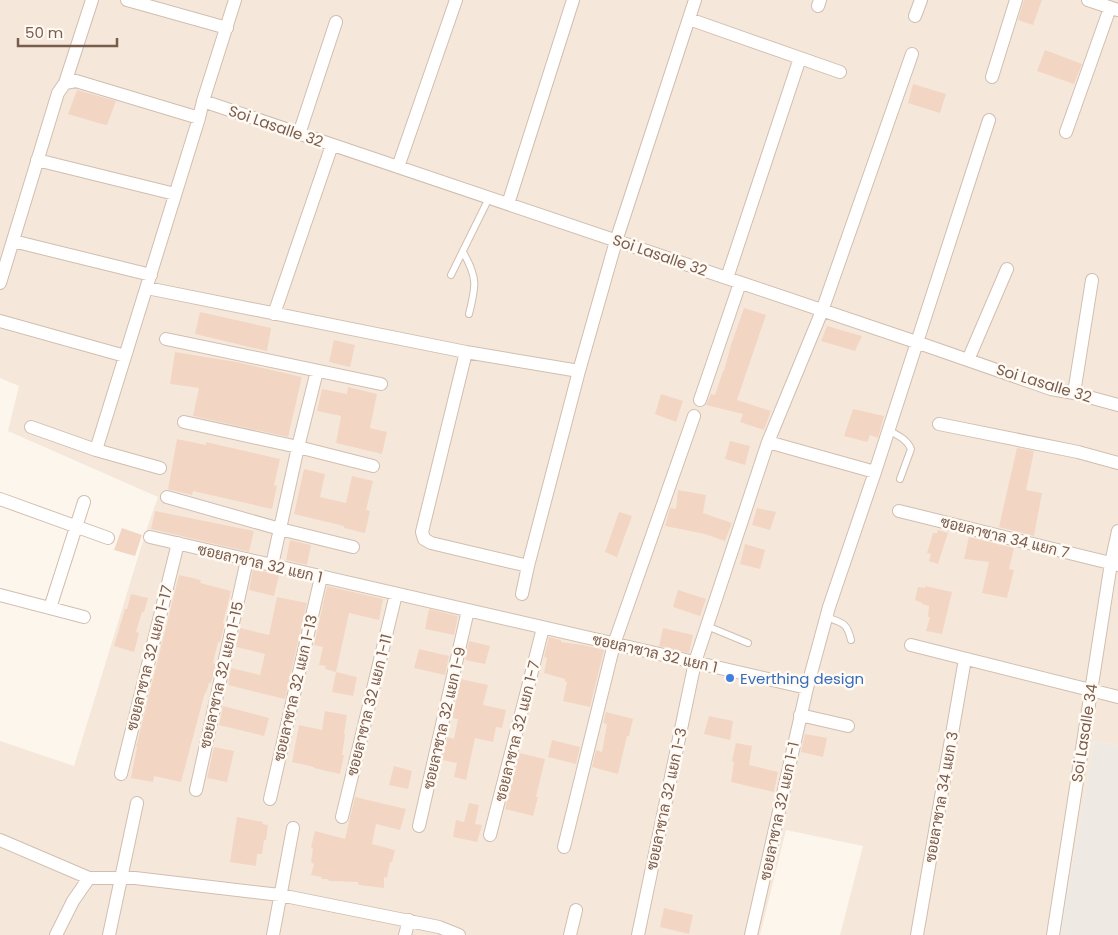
<svg xmlns="http://www.w3.org/2000/svg" width="1118" height="935" viewBox="0 0 1118 935" font-family="Poppins,Sarabun,sans-serif">
<style>
.residential{fill:#f5e8da}
.industrial{fill:#efe9e4}
.building{fill:#f3d5c3}
.lines{fill:none;stroke-linecap:round;stroke-linejoin:round}
.service-casing{stroke:#d1beb0;stroke-width:8}
.minor-casing{stroke:#d1beb0;stroke-width:14}
.service{stroke:#fff;stroke-width:6}
.minor{stroke:#fff;stroke-width:12}
.shop-dot{fill:#3f7fe0;stroke:#fffaf3;stroke-width:2}
.labels{text-anchor:middle;dominant-baseline:central;stroke-width:5;stroke-linejoin:round;paint-order:stroke}
.street-label{font-size:15px;fill:#7a5c4d;stroke:#fffaf3}
.shop-label{font-size:15px;fill:#366cbe;stroke:#fffaf3;text-anchor:start}
</style>
<rect width="100%" height="100%" fill="#fdf6ec"/>
<path class="residential" d="M0 0H1118V746L1094 741 1060 935H840L863 846 786 830 760 935H0V741L74 766 146 531 158 497 8 431 19 386 0 378Z"/>
<path class="industrial" d="M1094 741 1118 746V935H1060Z"/>
<path class="building" d="M1024 0H1042L1033 25 1018 20Z
M1045 50 1082 64 1074 84 1037 71Z
M913 84 946 94 940 113 908 103Z
M77 90 116 101 107 125 98 123 68 114Z
M744 308 766 315 737 400 771 411 764 430 740 422 743 414 706 405 711 394 715 395 723 371H724L731 345Z
M200 312 271 328 267 351 195 334Z
M827 326 862 336 855 351 821 341Z
M334 340 355 345 350 367 329 362Z
M175 352 236 362 302 377 288 437 193 416 199 388 170 384Z
M348 387 377 394 370 428 387 432 382 454 336 443 341 416 317 411 322 389 347 394Z
M661 394 683 401 676 422 655 414Z
M853 409 884 416 878 438 870 435 867 442 844 436Z
M177 439 206 445V442L280 459 274 485 277 486 272 509 193 491 192 495 168 489Z
M730 441 750 446 745 465 725 459Z
M1017 448 1034 451 1026 490 1042 493 1034 536 999 527Z
M304 469 325 474 320 497 346 503 352 476 373 481 366 510 370 511 365 533 344 528V526L294 514Z
M678 490 706 495 703 513 732 523 725 541 705 534 665 526 670 508 676 509Z
M757 508 776 512 770 530 752 525Z
M155 511 254 531 249 552 151 529Z
M619 512 632 516 617 557 605 552Z
M122 528 142 535 135 556 114 550Z
M938 530 948 533 938 564 929 561 931 554 927 553 933 533H937Z
M969 537 1014 548 1009 569 1014 570 1007 598 982 593 989 562 964 559Z
M290 540 311 545 307 565 286 560Z
M745 544 765 550 760 569 740 564Z
M253 569 279 575 274 596 249 590Z
M179 575 201 580 200 583 231 591 223 623 225 624 220 642H218L213 663 216 664 211 683H209L206 693 205 692 181 782 154 776 153 782 131 778 137 747H136Z
M327 586 383 599 379 620 349 613 336 672 325 669 326 666 319 665 323 647 314 645Z
M925 586 952 592 942 634 926 631 930 617H928L929 606 922 604V603L915 600 918 587 925 588Z
M678 590 706 599 700 616 673 607Z
M131 594 148 598 144 612H142L136 632 139 633 134 652 114 646 125 609H127Z
M277 597 307 603 285 699 228 685 231 668 260 675 265 654 236 647 240 628 269 635Z
M429 609 458 616 454 635 425 629Z
M663 628 693 635 689 653 659 646Z
M549 637 561 640V642L583 645 604 650 590 707 563 701 567 682 565 681V679L544 673 547 658 544 657Z
M469 641 490 646 485 664 465 660Z
M419 649 449 656 445 675 414 668Z
M336 672 357 677 353 696 332 692Z
M461 679 488 685 483 705 506 710 502 728 496 727 493 742 475 738 466 780 454 777 457 763 442 760 447 737 454 739 458 719 452 718Z
M223 706 269 718 264 736 219 725Z
M325 711 347 715 344 734 345 735 342 755H344L340 774 314 768V767L292 762 299 725 322 730Z
M606 712 633 719 629 736H627L618 774 592 767 596 750 602 752 607 724 603 723Z
M709 716 733 721 730 740 704 734Z
M805 734 827 738 823 757 801 752Z
M552 740 580 747 576 764 548 757Z
M736 743 752 746 749 765 778 772 774 792 731 782 734 762 732 761Z
M214 747 234 751 227 782 207 778Z
M519 753 545 759 536 797H538L533 816 505 809Z
M394 766 412 771 408 789 389 785Z
M355 797 406 809 400 830 376 824 372 844 395 850 392 862H390L387 878 384 877V888L360 885 358 884V882L329 881 328 879H321L322 877 311 875 314 864 311 862 313 849 311 847 315 831 345 839Z
M469 803 479 805 475 824 482 825 477 842 453 837 456 820 464 822Z
M237 817 263 822 262 824 268 825 266 840H264L262 854H257L256 866 230 862Z
M664 908 693 915 689 934 660 927Z"/>
<g class="lines">
<g class="service-casing">
<path id="service" d="M463 252C478 278 476 286 469 314
M451 275 489 198
M888 430C897 435 907 439 911 449L900 479
M826 617C842 623 847 622 851 640
M707 626 748 643"/>
</g>
<g class="minor-casing">
<path id="minor" d="M127 0 227 28
M1088 0 1118 10
M818 6 820 0
M915 16 921 0
M689 19 840 72
M992 77 1016 0
M65 83 76 81 199 118
M203 101 916 342 1051 389 1074 393 1118 405
M1066 132 1110 8
M299 134 336 22
M37 160 175 194
M398 167 456 0
M508 204 573 0
M13 241 151 275
M727 278 800 58
M0 283 58 93 65 83 92 0
M147 288 466 352 579 371
M274 314 332 145
M0 321 125 356
M166 339 381 384
M466 352 422 532 424 539 431 543 528 566 522 594
M968 360 1007 269
M1074 393 1092 280
M700 400 740 283
M184 422 298 447 373 466
M939 424 1078 452 1118 463
M31 427 96 450 199 118 203 101 235 0
M768 442 875 472
M96 450 160 468
M167 497 280 529 353 547
M0 499 108 538
M899 511 1118 565
M150 537 807 688 829 607 875 472 989 120
M272 565 298 447 317 371
M528 566 579 371 616 241 695 0
M0 595 84 617
M50 608 84 502
M911 645 1118 697
M800 715 848 726
M121 774 178 543
M196 790 247 560
M270 799 321 577
M342 817 396 594
M419 826 468 610
M490 835 543 628
M0 840 89 878H135L280 895 439 927 459 935
M564 847 614 644 694 416
M56 935 73 901 89 878
M109 935 137 803
M273 935 293 828
M405 935 409 920
M570 935 576 910
M638 935 695 662 768 442 822 311 912 54
M751 935 807 688
M917 935 965 659
M1053 935 1111 563 1118 531"/>
</g>
<use href="#service" class="service"/>
<use href="#minor" class="minor"/>
</g>
<circle class="shop-dot" cx="730" cy="678" r="5"/>
<g class="labels">
<g class="street-label">
<text transform="translate(276 126) rotate(19)">Soi Lasalle 32</text>
<text transform="translate(660 255) rotate(19)">Soi Lasalle 32</text>
<text transform="translate(1044 383) rotate(17)">Soi Lasalle 32</text>
<text transform="translate(1005 537) rotate(14)">ซอยลาซาล 34 แยก 7</text>
<text transform="translate(260 563) rotate(13)">ซอยลาซาล 32 แยก 1</text>
<text transform="translate(655 653) rotate(13)">ซอยลาซาล 32 แยก 1</text>
<text transform="translate(149 658) rotate(-76)">ซอยลาซาล 32 แยก 1-17</text>
<text transform="translate(221 675) rotate(-77)">ซอยลาซาล 32 แยก 1-15</text>
<text transform="translate(295 688) rotate(-77)">ซอยลาซาล 32 แยก 1-13</text>
<text transform="translate(369 705) rotate(-76)">ซอยลาซาล 32 แยก 1-11</text>
<text transform="translate(444 718) rotate(-77)">ซอยลาซาล 32 แยก 1-9</text>
<text transform="translate(517 731) rotate(-76)">ซอยลาซาล 32 แยก 1-7</text>
<text transform="translate(1084 733) rotate(-81)">Soi Lasalle 34</text>
<text transform="translate(941 797) rotate(-80)">ซอยลาซาล 34 แยก 3</text>
<text transform="translate(666 799) rotate(-78)">ซอยลาซาล 32 แยก 1-3</text>
<text transform="translate(779 811) rotate(-78)">ซอยลาซาล 32 แยก 1-1</text>
</g>
<g class="shop-label">
<text x="740" y="678">Everthing design</text>
</g>
</g>
<path d="M18 38v8h99v-8" fill="none" stroke="#7a5c4d" stroke-width="2.5"/>
<text x="25" y="38" font-size="15" fill="#7a5c4d" stroke="#fffaf3" stroke-width="4" paint-order="stroke">50 m</text>
</svg>
